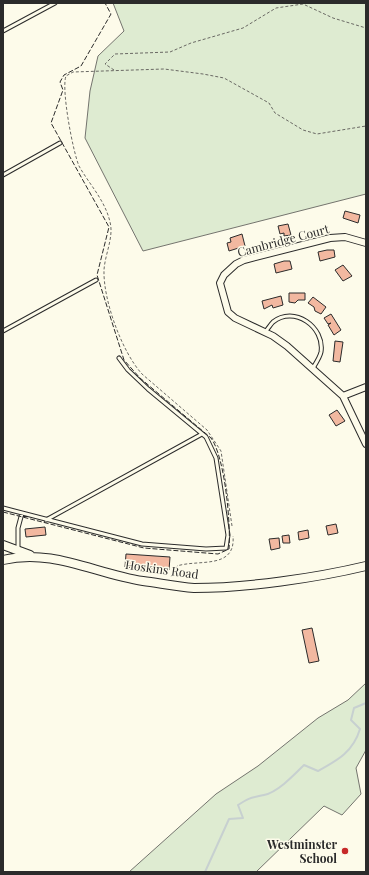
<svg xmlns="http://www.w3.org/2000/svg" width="369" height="875" viewBox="0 0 369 875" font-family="'Playfair Display',serif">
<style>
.green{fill:#deebd1;stroke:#74746e}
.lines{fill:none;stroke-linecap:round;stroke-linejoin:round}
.stream{stroke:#c7d0d0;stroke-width:2}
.building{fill:#f2b8a0;stroke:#2b2b2b}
.lane-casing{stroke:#2b2b2b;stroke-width:5}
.street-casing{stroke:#2b2b2b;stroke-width:8}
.secondary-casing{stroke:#2b2b2b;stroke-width:10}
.path{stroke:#6a6964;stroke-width:1;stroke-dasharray:3 2;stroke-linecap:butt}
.lane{stroke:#fdfbea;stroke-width:3}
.street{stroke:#fdfbea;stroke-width:6}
.secondary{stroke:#fdfbea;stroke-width:8}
.fence{stroke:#2b2b2b;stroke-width:1;stroke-dasharray:5 2;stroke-linecap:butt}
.poi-dot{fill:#c62828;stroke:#fdfbea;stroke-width:1.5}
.labels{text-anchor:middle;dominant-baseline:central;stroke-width:3;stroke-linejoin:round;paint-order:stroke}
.street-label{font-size:12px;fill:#2b2b2b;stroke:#fdfbea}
.poi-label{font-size:12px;font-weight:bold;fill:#2b2b2b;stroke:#fdfbea;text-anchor:end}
</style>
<rect width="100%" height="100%" fill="#fdfbea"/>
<path class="green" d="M113 3H366V194L143 251 85 138 90 91 98 56 124 31Z
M366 683V750L356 768 361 794 342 815 324 806 256 872H129L216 794 258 766 318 718 348 700Z"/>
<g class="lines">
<path class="stream" d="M205 872 229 819 243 818 238 805C250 797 251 798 264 795 278 792 294 775 304 765L318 771C338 760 353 752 360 729L351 720 354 708 366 703"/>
</g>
<path class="building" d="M345 211 360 215 358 223 343 218Z
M288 224 291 235 284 236V233L280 234 278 226Z
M242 234 245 246 229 251 227 243 231 242 230 238Z
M327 250H334L335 257 320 261 318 252Z
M284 261H290L292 269 276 273 274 264Z
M343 265 352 276 343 281 335 270Z
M289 293H305V300H298L295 303 289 302Z
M281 296 283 305 273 308 272 305 264 309 262 301Z
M313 297 326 307 321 314 315 311 314 307 308 303Z
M331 314 341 330 334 335 328 325 331 323 328 324 324 318Z
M335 341 343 342 340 362 333 361Z
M337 410 345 421 336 426 329 415Z
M336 524 338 533 328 535 326 526Z
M45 527 46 535 26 537 25 529Z
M308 530 309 538 299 540 298 532Z
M289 535 290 543H283L282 536Z
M279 538 280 548 271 550 269 539Z
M126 554 170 557 169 570 125 567Z
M312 628 319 661 309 663 302 630Z"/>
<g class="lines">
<g class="lane-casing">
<path id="lane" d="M3 31 55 3
M3 175 60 143
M3 331 96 280
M265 332C268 329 270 325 273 322 294 305 325 327 321 352 320 357 316 363 313 368
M3 508 142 544 206 549 226 548 228 535 216 458 206 437 148 389 128 370 119 358
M46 520 202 434
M18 550V528L22 513"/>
</g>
<g class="street-casing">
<path id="street" d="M366 387 343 396 366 444
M343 396 287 346 273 336 235 318 228 312 220 283 224 275 236 264 244 260 330 238 345 237 366 243"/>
</g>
<g class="secondary-casing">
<path id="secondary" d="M3 545 30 555
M3 560C53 548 95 574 143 581 159 583 177 587 194 588 246 588 316 578 366 566"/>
</g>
<path class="path" d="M114 70 105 64 115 54 170 52 191 43 243 28 276 8 303 4 333 18 366 28
M232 526 221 451 207 430 142 374C122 352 103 300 104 270 105 254 114 237 110 222 105 200 89 184 79 166 73 152 61 89 66 76L73 72 164 69 203 74 224 78 269 103 275 113 303 130 317 134 366 126
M171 577 177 566C198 559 236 570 233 536"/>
<use href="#lane" class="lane"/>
<use href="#street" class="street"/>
<use href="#secondary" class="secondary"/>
<path class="fence" d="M3 512 144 548 218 554 229 549C231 525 225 457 211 438L140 378 124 360 97 275 109 227 51 123 63 90 60 82 64 75 81 66 111 14 105 3"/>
</g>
<circle class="poi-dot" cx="345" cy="851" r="4"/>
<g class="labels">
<g class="street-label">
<text transform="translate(283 240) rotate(-15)">Cambridge Court</text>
<text transform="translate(162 569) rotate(8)">Hoskins Road</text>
</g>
<g class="poi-label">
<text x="337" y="844">Westminster<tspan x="337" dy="14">School</tspan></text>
</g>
</g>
<rect width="369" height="875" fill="none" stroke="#2b2b2b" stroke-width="8"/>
</svg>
